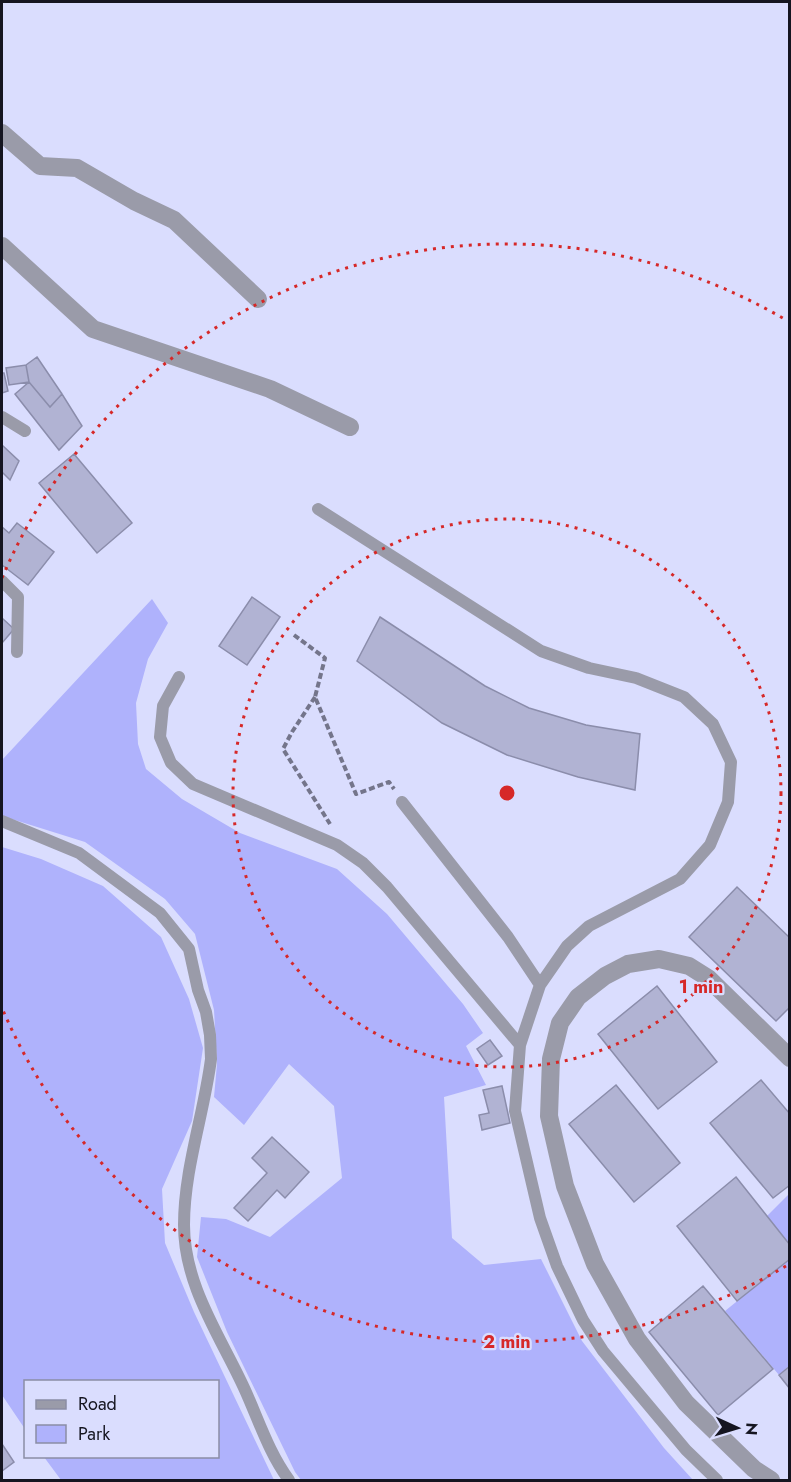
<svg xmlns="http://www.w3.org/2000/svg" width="791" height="1482" viewBox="0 0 791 1482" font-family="Jost,sans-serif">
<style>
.green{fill:#afb2fc}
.building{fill:#b1b3d3;stroke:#8b8dab;stroke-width:1.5}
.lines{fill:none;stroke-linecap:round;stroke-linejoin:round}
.path{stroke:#74758b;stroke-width:4;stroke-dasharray:6 3;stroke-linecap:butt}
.lane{stroke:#9a9ba9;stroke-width:12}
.street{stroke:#9a9ba9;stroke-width:18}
.ring{fill:none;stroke:#d62828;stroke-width:3;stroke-dasharray:3 6}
.centre{fill:#d62828;stroke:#daddfe;stroke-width:3}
.ring-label{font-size:18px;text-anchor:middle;font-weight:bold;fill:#d62828;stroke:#daddfe;stroke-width:4.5;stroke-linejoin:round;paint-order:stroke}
</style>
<rect width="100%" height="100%" fill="#daddfe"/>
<path class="green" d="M152 599 168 623 148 659 136 703 138 744 146 769 182 799 240 833 337 869 387 914 463 1004 483 1033 466 1046 486 1085 444 1097 452 1238 484 1265 541 1259 582 1341 664 1448 693 1480H301L295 1472 227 1332 197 1257 201 1217 226 1219 270 1237 342 1178 334 1106 289 1064 244 1125 214 1097 217 1064 214 1010 195 934 165 899 85 842 2 816V760Z
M2 847 41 859 103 886 161 937 189 999 203 1048 192 1121 162 1189 165 1243 194 1312 274 1480H61L44 1457 218 1456V1382H26L25 1429 2 1395Z
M789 1194V1245L767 1216Z
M789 1259V1366L779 1375 725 1311Z"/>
<path class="building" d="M37 357 62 394 50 407 29 382 26 365Z
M26 365 29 382 9 385 6 368Z
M2 373H4L8 391 2 393Z
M29 382 50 407 62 394 82 426 59 450 15 394Z
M2 445 19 461 10 480 2 472Z
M74 454 132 523 97 553 39 483Z
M17 523 54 552 28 585 2 565V527L9 533Z
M252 597 280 617 247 665 219 646Z
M380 617 485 686 529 708 586 725 640 734 635 790 578 777 507 755 442 723 357 661Z
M2 618 14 629 2 643Z
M737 887 790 938V1007L776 1021 689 937Z
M657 986 717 1062 658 1109 598 1034Z
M490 1040 502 1056 488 1065 477 1049Z
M761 1080 790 1114V1185L773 1198 710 1123Z
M616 1085 680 1163 634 1202 569 1124Z
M502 1086 510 1123 482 1130 479 1115 489 1113 483 1090Z
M272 1137 309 1172 285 1198 277 1190 248 1221 234 1208 267 1173 252 1158Z
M736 1177 790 1245V1259L737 1301 677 1226Z
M703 1286 773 1369 718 1415 649 1332Z
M790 1366V1389L779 1375Z
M2 1444 14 1462 2 1471Z"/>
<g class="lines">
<path class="path" d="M294 635 325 658 315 697 356 794 389 782 394 789
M315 697 292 732 283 749 330 824"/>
<path class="lane" d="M2 417 25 431
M318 509 541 651 589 668 636 678 684 697 713 724 731 762 728 802 710 845 680 879 589 926 567 946 540 985 520 1045 515 1111 540 1218 557 1266 583 1320 603 1351 686 1450 717 1480
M2 581 18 597 17 652
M179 677 163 706 160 737 171 763 193 784 337 845 363 863 387 887 520 1045
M402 802 508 937 540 985
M2 821 79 853 160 913 189 949 198 990 206 1012 210 1035 211 1059C204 1114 184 1169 184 1225 184 1286 221 1337 245 1390 259 1421 269 1453 289 1480"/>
<path class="street" d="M2 133 40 166 77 168 134 201 174 220 258 299
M2 246 93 329 270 389 350 427
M771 1480 754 1469 686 1403 637 1339 595 1264 565 1186 549 1116 551 1059 560 1023 578 997 605 976 628 964 659 959 689 966 708 978 790 1058"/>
</g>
<g class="ring">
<circle cx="507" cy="793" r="274"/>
<path d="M786 1266A549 549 0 0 1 2 1008M2 578A549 549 0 0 1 786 320"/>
</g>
<circle cx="507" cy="793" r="9" class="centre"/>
<g class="ring-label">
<text x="701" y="993">1 min</text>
<text x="507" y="1348">2 min</text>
</g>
<rect width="791" height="1482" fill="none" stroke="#151520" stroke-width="6"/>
<rect x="24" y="1380" width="195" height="78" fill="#daddfe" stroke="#8b8da5" stroke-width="1.5"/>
<rect x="36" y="1400" width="30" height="9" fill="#9a9ba9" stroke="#8b8da5" stroke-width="1.5"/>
<text x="78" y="1410" font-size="18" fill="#151520">Road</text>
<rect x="36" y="1425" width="30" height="18" fill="#afb2fc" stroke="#8b8da5" stroke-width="1.5"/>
<text x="78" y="1440" font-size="18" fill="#151520">Park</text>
<g transform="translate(737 1428) rotate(94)" stroke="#daddfe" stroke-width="4.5" paint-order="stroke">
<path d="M0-4.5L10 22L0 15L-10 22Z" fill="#151520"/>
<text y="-9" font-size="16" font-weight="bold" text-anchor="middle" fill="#151520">N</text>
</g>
</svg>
